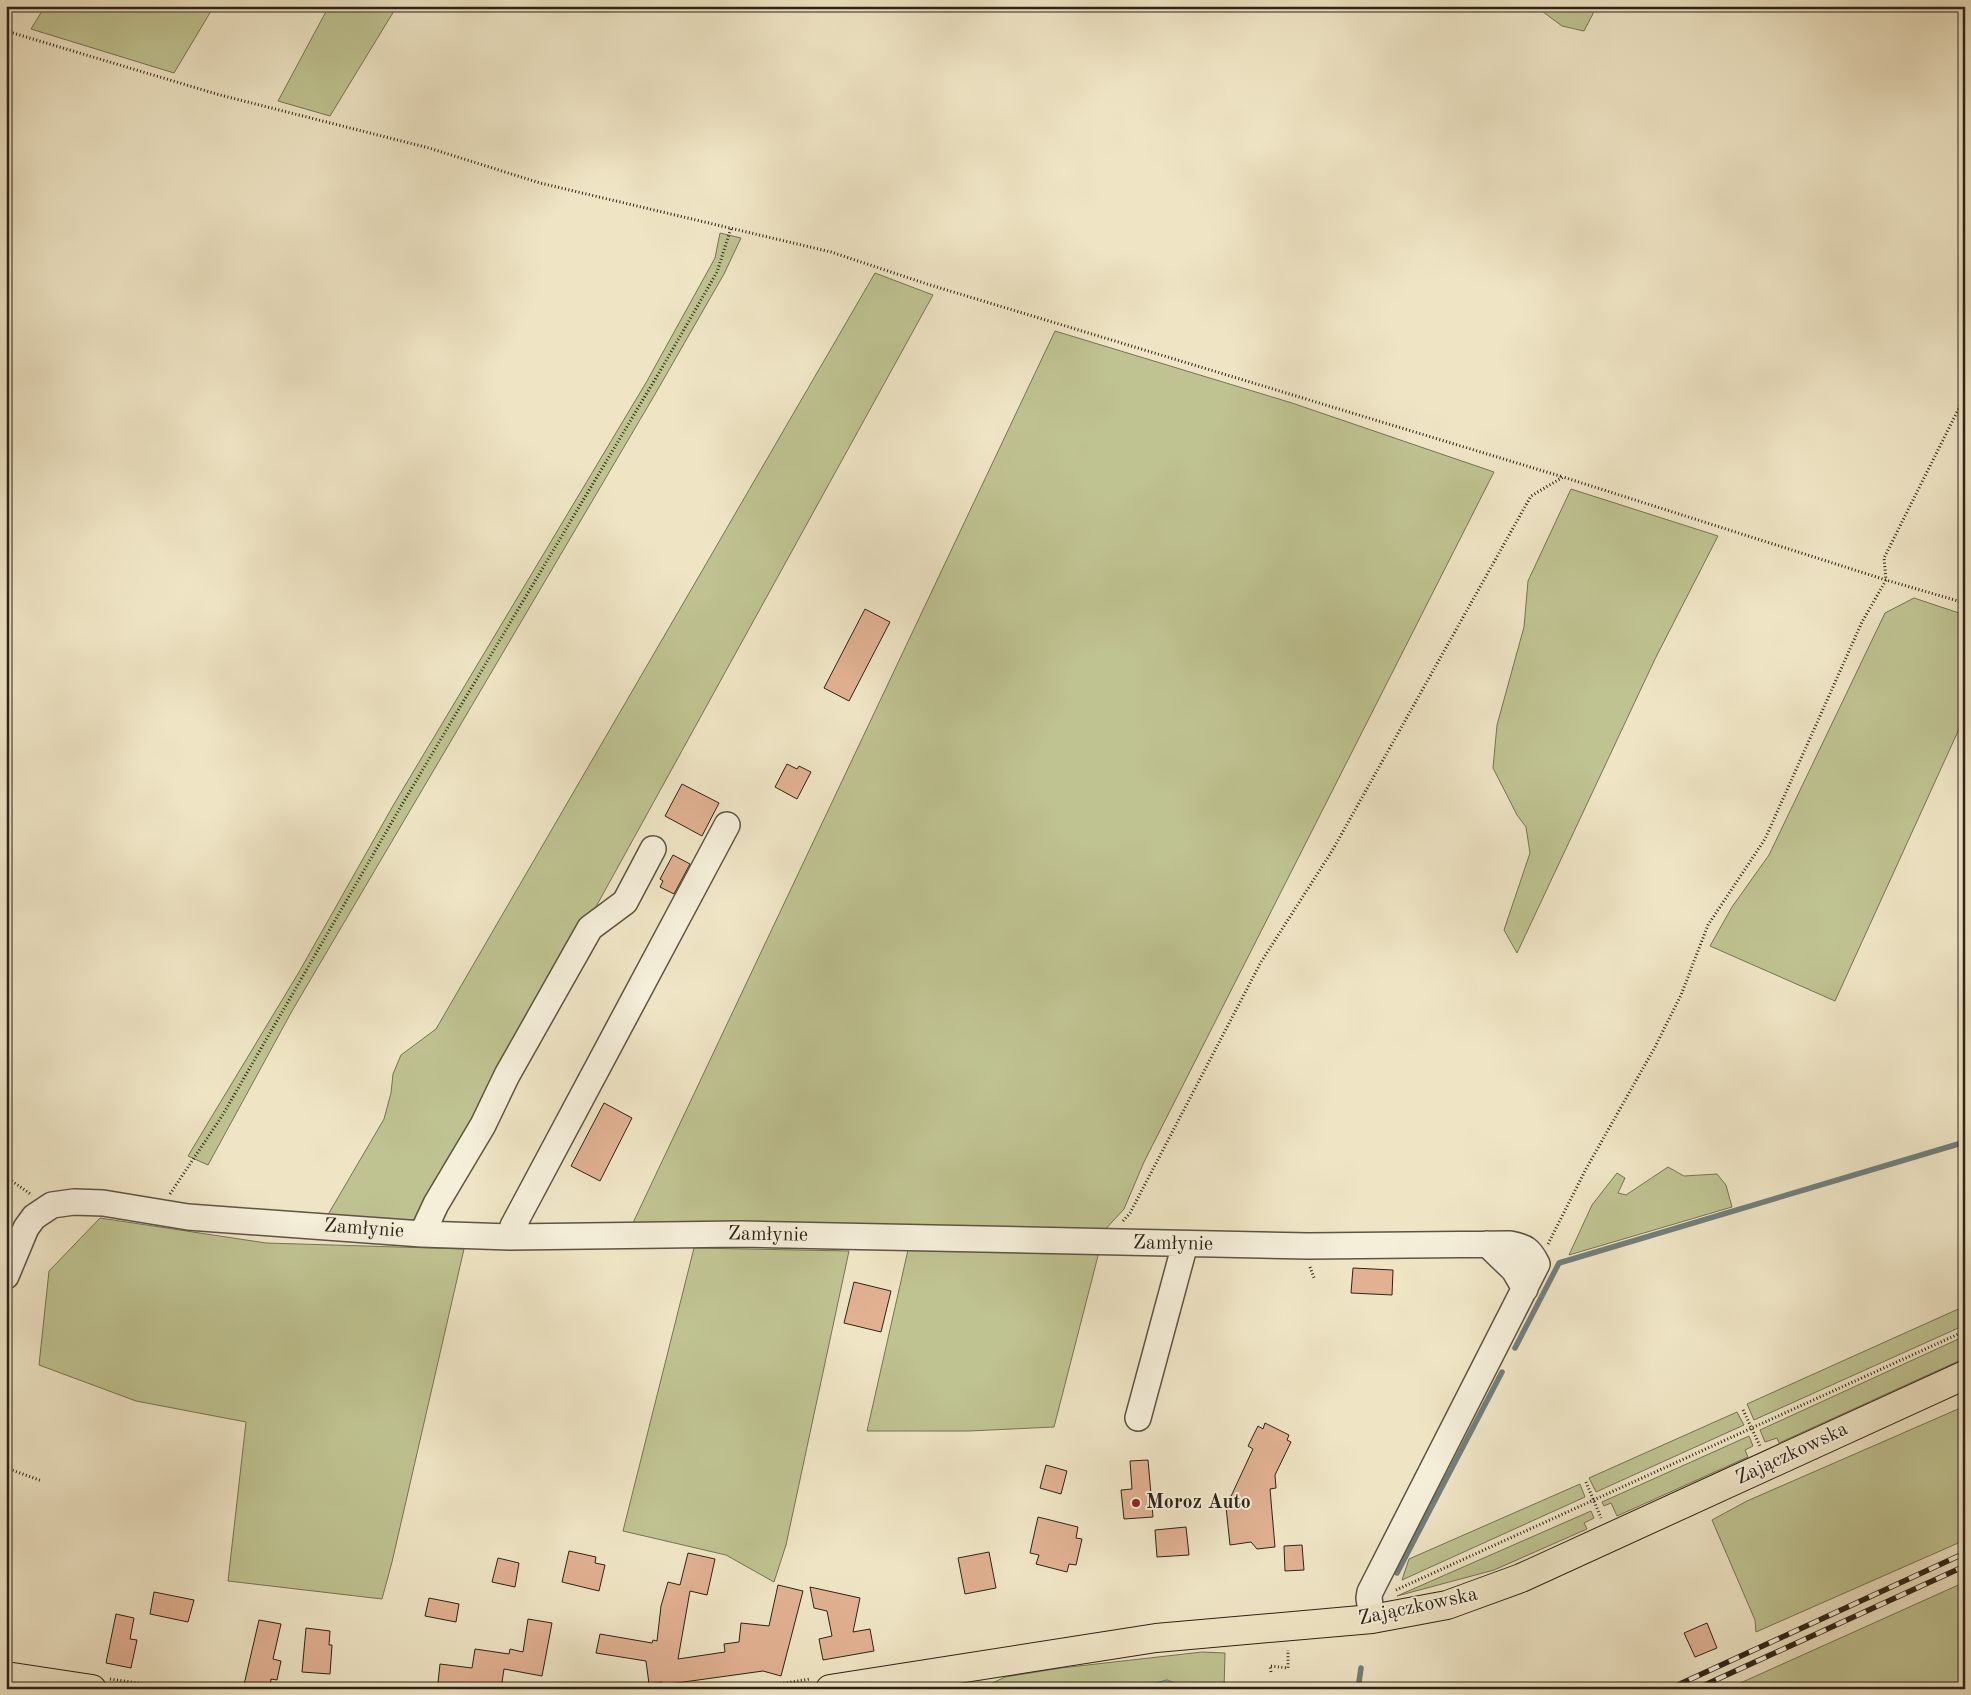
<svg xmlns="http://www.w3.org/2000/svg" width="1971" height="1695" viewBox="0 0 1971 1695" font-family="'Old Standard TT',serif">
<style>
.green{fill:#bfc391;stroke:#767354}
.water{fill:#9ebcbe;stroke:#717f7c}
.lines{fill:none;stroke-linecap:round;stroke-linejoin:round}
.stream{stroke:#717f7c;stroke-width:5.5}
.building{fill:#e1b192;stroke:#2d2318}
.minor-casing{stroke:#5e5443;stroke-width:28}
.major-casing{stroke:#2d2318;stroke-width:30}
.path{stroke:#2d2318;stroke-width:3;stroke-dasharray:1 2.5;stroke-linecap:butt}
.minor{stroke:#f5eed9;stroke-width:25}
.major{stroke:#efe5c5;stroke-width:28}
.rail-casing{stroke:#2d2318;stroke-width:5.5}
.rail{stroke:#f5eed9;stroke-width:4;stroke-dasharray:11;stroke-linecap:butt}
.poi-dot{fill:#8f2418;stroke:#f5eed9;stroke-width:2}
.labels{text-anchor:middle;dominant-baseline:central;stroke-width:4;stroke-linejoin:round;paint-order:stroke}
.street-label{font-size:20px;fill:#2d2318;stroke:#f5eed9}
.poi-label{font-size:20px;font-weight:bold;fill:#2d2318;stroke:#f5eed9;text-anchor:start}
</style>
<rect width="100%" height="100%" fill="#efe5c5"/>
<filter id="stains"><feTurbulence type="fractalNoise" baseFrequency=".004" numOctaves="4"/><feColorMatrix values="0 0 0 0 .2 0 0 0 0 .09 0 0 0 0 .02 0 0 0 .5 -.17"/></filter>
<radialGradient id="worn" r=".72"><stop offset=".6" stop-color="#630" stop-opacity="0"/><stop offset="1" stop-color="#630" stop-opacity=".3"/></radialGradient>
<path class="green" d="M45 6H214L174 73 31 29Z
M329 6H397L330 116 278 101Z
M1535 6H1597L1584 31 1562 26Z
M720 233 741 238 724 274 654 396 292 1011 208 1165 188 1156 299 972 394 804 647 381 715 258Z
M875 273 933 295 419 1228 326 1218 384 1119 391 1093 393 1074 401 1055 436 1029Z
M1055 331 1292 403 1494 472 1144 1162 1124 1209 1101 1234 631 1227Z
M1571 489 1718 536 1655 659 1517 953 1504 930 1530 853 1526 827 1517 815 1493 768 1497 725 1524 627 1528 581Z
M1914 598 1965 615V716L1835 1001 1710 946 1732 907 1769 855 1885 613Z
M1668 1167 1684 1176 1717 1174 1726 1185 1732 1207 1569 1255 1592 1205 1617 1173 1625 1178 1618 1193 1626 1195Z
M100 1218 266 1243 464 1249 392 1562 382 1599 228 1581 246 1422 136 1401 39 1365 49 1271Z
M694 1248 849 1251 786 1545 774 1582 726 1555 623 1531Z
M908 1250 1099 1252 1054 1427 969 1431H867Z
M1965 1306V1325L1754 1420 1747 1404Z
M1965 1336V1358L1779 1443 1777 1438 1765 1442 1760 1430Z
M1965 1406V1540L1756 1632 1755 1620 1712 1520 1747 1501Z
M1737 1412 1744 1425 1596 1492 1589 1478Z
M1749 1436 1753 1446 1745 1450 1748 1457 1617 1516 1611 1503 1604 1506 1602 1502Z
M1580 1484 1585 1497 1402 1580 1409 1559Z
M1591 1511 1594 1518 1584 1523 1587 1529 1494 1570 1397 1596Z
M1965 1582V1689H1727Z
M1202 1652 1225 1653 1224 1689H1189L1167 1680 1133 1689H963L986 1686 1005 1677 1061 1668Z"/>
<path class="water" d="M1167 1680 1189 1689H1133Z"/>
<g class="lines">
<path class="stream" d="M1515 1348 1559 1263 1965 1142
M1397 1573 1502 1372
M1358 1689 1361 1668"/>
</g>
<path class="building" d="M865 609 890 622 849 701 824 688Z
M787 764 797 769 799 766 811 772 797 799 775 787Z
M682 784 719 803 702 836 665 816Z
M673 855 690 864 674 894 660 887 663 881 660 879Z
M604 1103 632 1118 600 1181 571 1166Z
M1353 1268 1393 1270 1392 1295 1351 1293Z
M854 1282 891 1291 881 1332 844 1323Z
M1265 1423 1289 1435 1287 1440 1291 1442 1275 1475 1276 1488 1270 1489 1275 1547 1257 1549 1251 1542 1230 1545 1226 1507 1253 1449 1248 1446 1258 1426 1263 1429Z
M1148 1460 1153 1517 1124 1519 1121 1490 1132 1489 1130 1461Z
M1046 1465 1067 1471 1061 1494 1040 1488Z
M1038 1517 1078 1527 1076 1538 1082 1539 1076 1565 1069 1564 1067 1572 1036 1564 1039 1555 1030 1553Z
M1186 1527 1189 1555 1157 1557 1155 1530Z
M1302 1545 1304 1570 1285 1571 1284 1546Z
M569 1551 596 1557 595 1563 605 1565 599 1591 562 1582Z
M989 1552 996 1588 965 1594 958 1558Z
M688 1553 715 1559 707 1595 690 1591 678 1659 725 1652 724 1644 739 1642 741 1623 769 1626 778 1585 803 1591 781 1676 763 1671 662 1685V1682L649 1684 646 1661 596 1653 600 1634 652 1643 653 1640 657 1641 661 1606 668 1582 680 1585Z
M498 1558 519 1563 515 1587 492 1582Z
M810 1587 860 1598 853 1632 870 1629 874 1651 823 1660 819 1639 832 1636 827 1611 814 1608Z
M154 1592 194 1600 188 1622 150 1614Z
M429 1598 459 1604 456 1622 425 1616Z
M116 1614 134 1618 130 1639 137 1640 131 1668 106 1663Z
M528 1619 552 1623 542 1676 504 1669 501 1689H470L438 1683 440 1664 472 1668 475 1649 509 1654 510 1649 523 1652Z
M259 1620 281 1624 273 1659 281 1661 277 1680 271 1679 270 1689H243Z
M1707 1623 1717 1648 1695 1657 1684 1633Z
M306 1628 330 1631 329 1645H332L330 1674 302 1672Z"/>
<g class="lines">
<g class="minor-casing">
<path id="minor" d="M422 1234 436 1204 483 1125 507 1075 590 928 625 902 653 849
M511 1237 513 1226 727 825
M1487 1244 1514 1270 1525 1289
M6 1276 26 1228 34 1217 52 1205 74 1202 103 1203 188 1217 422 1234 511 1237 741 1234 1309 1246 1510 1244C1526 1247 1530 1250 1537 1264L1370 1592 1369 1598 1372 1619
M1138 1418 1185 1244"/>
</g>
<g class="major-casing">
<path id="major" d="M6 1676 92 1689
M830 1689 1156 1638 1372 1619 1447 1605 1521 1578 1965 1375"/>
</g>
<path class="path" d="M6 31 220 95 429 148 540 183 831 252 927 284 1563 477
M6 1177 32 1195
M170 1194 222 1116 404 801 663 366 717 272 731 228
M1123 1221 1130 1213 1261 962 1332 851 1531 496 1563 477 1886 580 1965 603
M1548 1244 1586 1169 1655 1047 1681 995 1708 925 1765 839 1862 622 1886 580 1884 558 1965 396
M1310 1267 1314 1278
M1743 1410 1760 1446
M6 1468 42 1481
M1586 1482 1601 1518
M1396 1590 1965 1331
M1271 1672 1270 1666 1288 1668V1650
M110 1679 179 1689
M749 1689 810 1679"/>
<use href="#minor" class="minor"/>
<use href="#major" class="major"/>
<g class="rail-casing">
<path id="rail" d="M1669 1689 1965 1553
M1696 1689 1965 1566"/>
</g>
<use href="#rail" class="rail"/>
</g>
<circle class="poi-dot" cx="1136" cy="1503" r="5"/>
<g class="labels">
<g class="street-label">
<text transform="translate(364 1229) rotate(4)">Zamłynie</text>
<text transform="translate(768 1235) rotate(1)">Zamłynie</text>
<text transform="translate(1173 1244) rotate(1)">Zamłynie</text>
<text transform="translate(1792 1454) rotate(-25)">Zajączkowska</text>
<text transform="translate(1418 1607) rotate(-12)">Zajączkowska</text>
</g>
<g class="poi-label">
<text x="1146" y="1503">Moroz Auto</text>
</g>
</g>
<rect width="1971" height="1695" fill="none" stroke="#efe5c5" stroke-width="25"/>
<rect x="8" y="8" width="1956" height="1680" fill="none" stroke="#2d2318" stroke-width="2.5"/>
<rect x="12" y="12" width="1946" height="1670" fill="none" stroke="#2d2318"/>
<rect width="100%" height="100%" filter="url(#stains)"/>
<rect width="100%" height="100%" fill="url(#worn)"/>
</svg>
